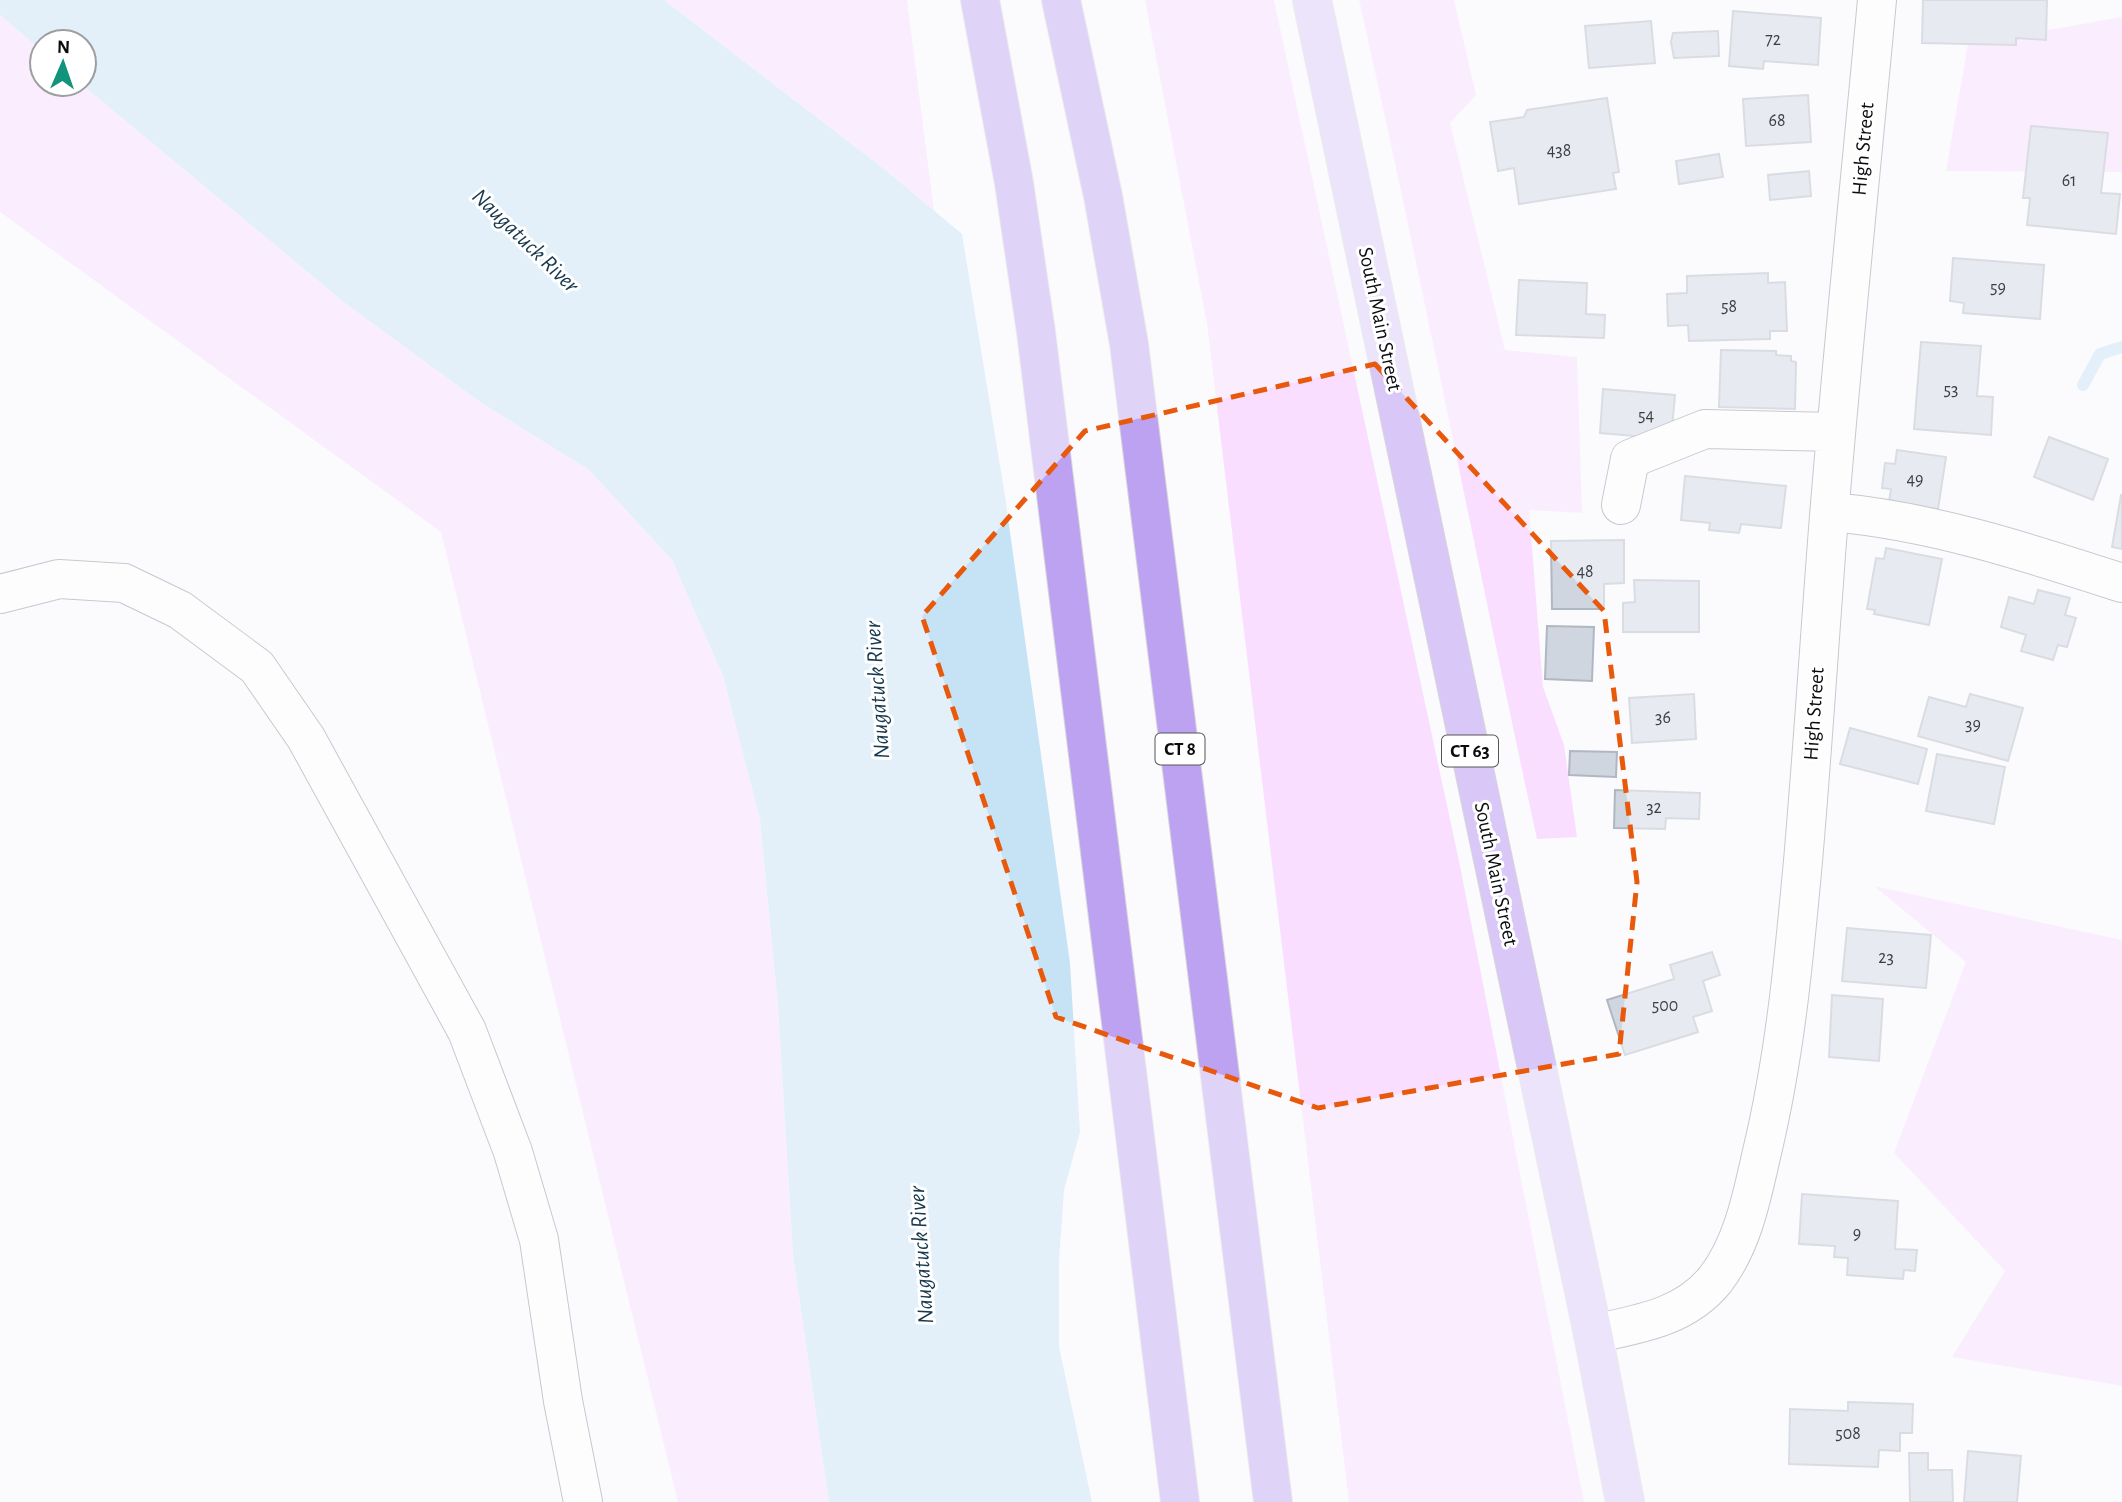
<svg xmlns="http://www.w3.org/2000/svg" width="2122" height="1502" viewBox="0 0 2122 1502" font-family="'Alegreya Sans',sans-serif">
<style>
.green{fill:#f9deff}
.water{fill:#c6e3f6}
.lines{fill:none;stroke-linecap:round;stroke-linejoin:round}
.stream{stroke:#c6e3f6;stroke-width:12}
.building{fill:#cfd6e0;stroke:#b0b7c1;stroke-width:2}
.minor-casing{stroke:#898b96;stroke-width:40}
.major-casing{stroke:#d8d8d9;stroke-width:40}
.highway-casing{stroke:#d8d8d9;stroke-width:40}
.minor{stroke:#fff;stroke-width:38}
.major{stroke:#d8c7f7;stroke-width:38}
.highway{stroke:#bea2f2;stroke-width:38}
.marked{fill:none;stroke:#e8590c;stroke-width:5;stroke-dasharray:14 9;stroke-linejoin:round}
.labels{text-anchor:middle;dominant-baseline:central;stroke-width:6;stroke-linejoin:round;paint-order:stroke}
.number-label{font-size:18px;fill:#3c3e43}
.shield{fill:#fff;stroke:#545557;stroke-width:2}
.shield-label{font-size:19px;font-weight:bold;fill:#0b0c0f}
.street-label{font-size:21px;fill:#0b0c0f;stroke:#fff}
.water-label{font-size:23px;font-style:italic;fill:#18394d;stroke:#fff}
</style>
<rect width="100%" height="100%" fill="#fbfbfe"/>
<path class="green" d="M664 0H907L934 211 883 168Z
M1145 0H1274L1460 866 1584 1502H1349L1207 324Z
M1359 0H1454L1476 95 1450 123 1505 350 1577 357 1582 513 1529 510 1543 687 1564 745 1577 837 1537 839C1476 559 1422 279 1359 0Z
M0 15 42 51V84H81L346 304 480 402 589 470 672 560 723 676 760 820 778 1006 793 1255 829 1502H678L441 532 0 212Z
M2122 17V172L1946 171 1968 44Z
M1874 886 2122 940V1386L1952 1357 2005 1271 1894 1153 1966 962Z"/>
<path class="water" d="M0 0H664L883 168 962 234 1005 496 1070 963 1080 1132 1064 1190 1059 1261V1347L1092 1502H829L793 1255 778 1006 760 820 723 676 672 560 589 470 480 402 346 304 81 84H84V42H42V51L0 15Z"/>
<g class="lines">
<path class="stream" d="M2083 385 2100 354 2122 347"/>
</g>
<path class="building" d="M1923 0H2047L2046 40 2016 38V45L1922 43Z
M1733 11 1821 18 1818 65 1764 61 1763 69 1729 66Z
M1651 21 1655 63 1589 68 1585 26Z
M1718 31 1719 56 1674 58 1671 42 1673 33Z
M1808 95 1811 142 1746 146 1743 99Z
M1607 98 1619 172 1613 173 1616 189 1519 204 1514 168 1498 171 1490 122 1524 117 1527 110Z
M2031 126 2108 133 2101 193 2120 194 2116 234 2027 225 2030 198H2023Z
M1719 154 1723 177 1679 184 1676 161Z
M1809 171 1811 196 1770 200 1768 175Z
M1953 258 2044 265 2040 319 1963 313 1964 303 1950 301Z
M1768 273V283L1785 282 1787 331H1770V339L1689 341 1688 325 1668 326 1667 294 1687 293V276Z
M1519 280 1587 283 1586 314 1605 315 1604 338 1516 335Z
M1921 342 1981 346 1977 396 1993 397 1991 435 1914 429Z
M1721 350 1776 351V355L1791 356V361L1796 362 1795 409 1719 407Z
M1603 389 1675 395 1671 439 1600 433Z
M2049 437 2108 459 2093 500 2034 477Z
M1897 450 1946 457 1938 509 1889 502 1891 489 1882 488 1885 463 1895 464Z
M1685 476 1786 486 1781 528 1741 524 1739 533 1709 530 1710 523 1681 520Z
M2121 495H2122V549L2112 547Z
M1624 540V583L1604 584V609H1552L1551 541Z
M1886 548 1942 559 1929 625 1874 614 1875 610 1867 609 1876 558 1884 559Z
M1634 580 1699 581V632H1623V603L1635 602Z
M2038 590 2070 598 2065 615 2076 618 2067 647 2058 645 2053 660 2021 651 2026 635 2001 627 2009 597 2034 604Z
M1547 626 1594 627 1592 681 1545 679Z
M1694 694 1696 739 1632 743 1629 698Z
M1970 694 2023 708 2008 761 1918 736 1929 697 1966 707Z
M1850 728 1927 749 1918 784 1840 764Z
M1570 751 1617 752 1616 777 1569 775Z
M1937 754 2005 767 1994 824 1926 811Z
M1615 790 1700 793 1699 819 1666 818 1665 829 1614 828Z
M1847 928 1931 935 1926 988 1842 981Z
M1712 952 1720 975 1703 981 1712 1011 1693 1017 1698 1032 1625 1055 1607 1000 1674 979 1670 965Z
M1832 995 1883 999 1879 1061 1829 1057Z
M1802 1194 1898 1201 1895 1249 1917 1250 1915 1271 1904 1270 1903 1279 1847 1275 1848 1258 1834 1257 1835 1246 1799 1244Z
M1848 1402 1913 1404 1912 1433H1900V1451L1879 1450 1878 1467 1789 1464 1790 1409 1848 1411Z
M1968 1451 2021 1456 2017 1502H1964Z
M1909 1453H1928V1470H1952L1953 1502H1910Z"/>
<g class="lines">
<g class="minor-casing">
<path id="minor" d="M1621 505 1630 459 1705 429 1836 432
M1830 512C1929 520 2027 552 2122 583
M0 594 59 579 124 583 180 610 257 667 306 738 467 1031 513 1152 539 1240 563 1401 583 1502
M1593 1334C1638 1324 1684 1318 1715 1280 1743 1244 1752 1196 1762 1152 1785 1056 1794 959 1803 861 1813 746 1820 631 1829 516 1843 344 1861 172 1877 0"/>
</g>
<g class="major-casing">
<path id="major" d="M1312 0 1593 1334 1625 1502"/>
</g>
<g class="highway-casing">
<path id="highway" d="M980 0 1014 183 1036 332 1180 1502
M1061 0 1103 196 1129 344 1273 1502"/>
</g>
<use href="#minor" class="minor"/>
<use href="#major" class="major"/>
<use href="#highway" class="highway"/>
</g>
<path d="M0 0H2122V1502H0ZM1375 364 1604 611 1637 882 1619 1054 1318 1108 1056 1017 922 616 1085 431Z" fill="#fbfbfe" fill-opacity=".55" fill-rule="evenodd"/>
<path class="marked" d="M1375 364 1604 611 1637 882 1619 1054 1318 1108 1056 1017 922 616 1085 431Z"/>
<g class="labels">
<g class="number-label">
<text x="1773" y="40">72</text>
<text x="1777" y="121">68</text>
<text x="1559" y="151">438</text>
<text x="2069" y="181">61</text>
<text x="1998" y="288">59</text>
<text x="1729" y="307">58</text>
<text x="1951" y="390">53</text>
<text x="1646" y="416">54</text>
<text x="1915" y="480">49</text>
<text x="1585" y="572">48</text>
<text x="1663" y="718">36</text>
<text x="1973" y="725">39</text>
<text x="1654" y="808">32</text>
<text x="1886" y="958">23</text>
<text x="1665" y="1006">500</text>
<text x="1857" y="1234">9</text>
<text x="1848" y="1434">508</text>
</g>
<g class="shield">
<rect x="1155.5" y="733.5" width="49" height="31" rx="5"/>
<rect x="1442" y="735.5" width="56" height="31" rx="5"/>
</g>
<g class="shield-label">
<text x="1180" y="749">CT 8</text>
<text x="1470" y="751">CT 63</text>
</g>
<g class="street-label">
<text transform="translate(1863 149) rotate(-85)">High Street</text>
<text transform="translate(1380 319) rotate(78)">South Main Street</text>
<text transform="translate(1814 714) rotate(-86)">High Street</text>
<text transform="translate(1496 874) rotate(78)">South Main Street</text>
</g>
<g class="water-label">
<text transform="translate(525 241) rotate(44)">Naugatuck River</text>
<text transform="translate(878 690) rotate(-94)">Naugatuck River</text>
<text transform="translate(922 1255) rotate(-94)">Naugatuck River</text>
</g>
</g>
<g transform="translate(63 63) rotate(2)"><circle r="33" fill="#ffffff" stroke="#9d9e9f" stroke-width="2"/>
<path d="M0-5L12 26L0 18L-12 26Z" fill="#12937c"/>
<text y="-10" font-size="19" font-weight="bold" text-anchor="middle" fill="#0b0c0f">N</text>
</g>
</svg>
